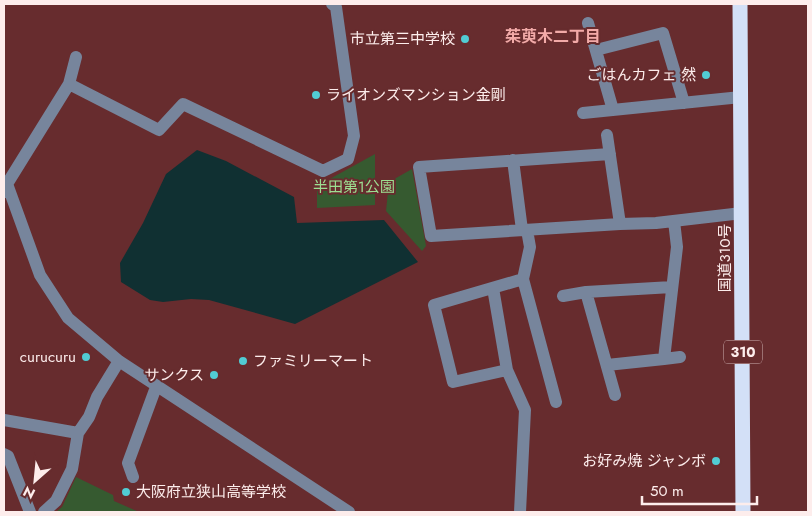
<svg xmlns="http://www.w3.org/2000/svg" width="812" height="516" viewBox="0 0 812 516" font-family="Jost,'Noto Sans JP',sans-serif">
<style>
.green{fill:#365a30}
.water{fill:#103032}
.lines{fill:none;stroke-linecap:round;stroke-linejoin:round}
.minor{stroke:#77859c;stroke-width:12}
.highway{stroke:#d3e0f7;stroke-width:15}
.poi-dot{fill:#51ccd3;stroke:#672c2e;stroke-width:2}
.labels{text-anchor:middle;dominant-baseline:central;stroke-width:4;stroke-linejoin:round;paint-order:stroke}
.shield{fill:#672c2e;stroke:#d0b3b3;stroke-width:1}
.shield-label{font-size:14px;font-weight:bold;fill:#fdedec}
.poi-label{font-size:15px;fill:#fdedec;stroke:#672c2e;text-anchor:end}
.park-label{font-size:15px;fill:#9dde91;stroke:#672c2e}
.street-label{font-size:15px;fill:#fdedec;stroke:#672c2e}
.neighbourhood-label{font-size:16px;font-weight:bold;fill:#f2aaa8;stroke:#672c2e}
</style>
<rect width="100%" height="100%" fill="#672c2e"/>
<path class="green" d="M375 154V205L317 208V186Z
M412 169 426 246 422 251 386 211 389 182Z
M76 477 113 495 114 501 139 512H56L62 507Z"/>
<path class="water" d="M197 150 226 161 294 197 297 223 384 220 418 262 295 324 209 300 191 299 163 302 150 300 121 282 120 263 143 223 166 174Z"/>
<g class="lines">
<path class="minor" d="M588 23 613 110
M596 50 663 33 684 103
M69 84 76 57
M583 113 741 97
M607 135 620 224
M610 154 419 167 431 236 620 224 656 223 742 213
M513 160 522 230
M6 181 40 275 68 318 119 361 349 512
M4 192 7 184 69 84 159 130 183 104 323 171 348 159 354 136 336 7 332 4
M523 279 556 402
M493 288 507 370 525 410 520 512
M586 292 615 395
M563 296 586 292 672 287
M664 359 680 357
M607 365 664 359 677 247 674 221
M507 370 453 382 434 305 523 279 530 247 527 230
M4 420 78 433
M4 454 8 456 30 512
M133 477 128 463 156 387
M44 512 56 501 72 469 78 433 89 417 97 397 119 361"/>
<path class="highway" d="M740 4 743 512"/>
</g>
<g class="poi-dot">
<circle cx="465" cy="39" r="5"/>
<circle cx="706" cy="75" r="5"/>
<circle cx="316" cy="95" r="5"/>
<circle cx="86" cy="357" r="5"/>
<circle cx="243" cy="361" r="5"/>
<circle cx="214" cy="375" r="5"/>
<circle cx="716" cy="461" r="5"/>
<circle cx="126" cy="492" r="5"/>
</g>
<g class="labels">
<rect class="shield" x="724" y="340.5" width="38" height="23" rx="4"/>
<g class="shield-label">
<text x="743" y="352">310</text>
</g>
<g class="poi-label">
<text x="455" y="39">市立第三中学校</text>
<text x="696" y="75">ごはんカフェ 然</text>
<text x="326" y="95" text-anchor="start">ライオンズマンション金剛</text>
<text x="76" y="357">curucuru</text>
<text x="253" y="361" text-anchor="start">ファミリーマート</text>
<text x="204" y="375">サンクス</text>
<text x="706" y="461">お好み焼 ジャンボ</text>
<text x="136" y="492" text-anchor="start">大阪府立狭山高等学校</text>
</g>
<g class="park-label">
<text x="354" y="187">半田第1公園</text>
</g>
<g class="street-label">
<text transform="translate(725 258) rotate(-90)">国道310号</text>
</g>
<g class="neighbourhood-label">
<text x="553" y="36">茱萸木二丁目</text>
</g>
</g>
<rect width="812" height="516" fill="none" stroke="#fdedec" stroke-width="10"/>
<g transform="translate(35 481) rotate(207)" stroke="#672c2e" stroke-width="4" paint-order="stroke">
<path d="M0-4L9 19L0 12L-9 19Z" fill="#fdedec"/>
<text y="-8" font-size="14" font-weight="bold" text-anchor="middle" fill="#fdedec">N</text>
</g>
<path d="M642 496v8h115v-8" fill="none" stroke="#fdedec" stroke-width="2.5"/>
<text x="650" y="496" font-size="15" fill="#fdedec" stroke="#672c2e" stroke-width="4" paint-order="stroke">50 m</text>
</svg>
